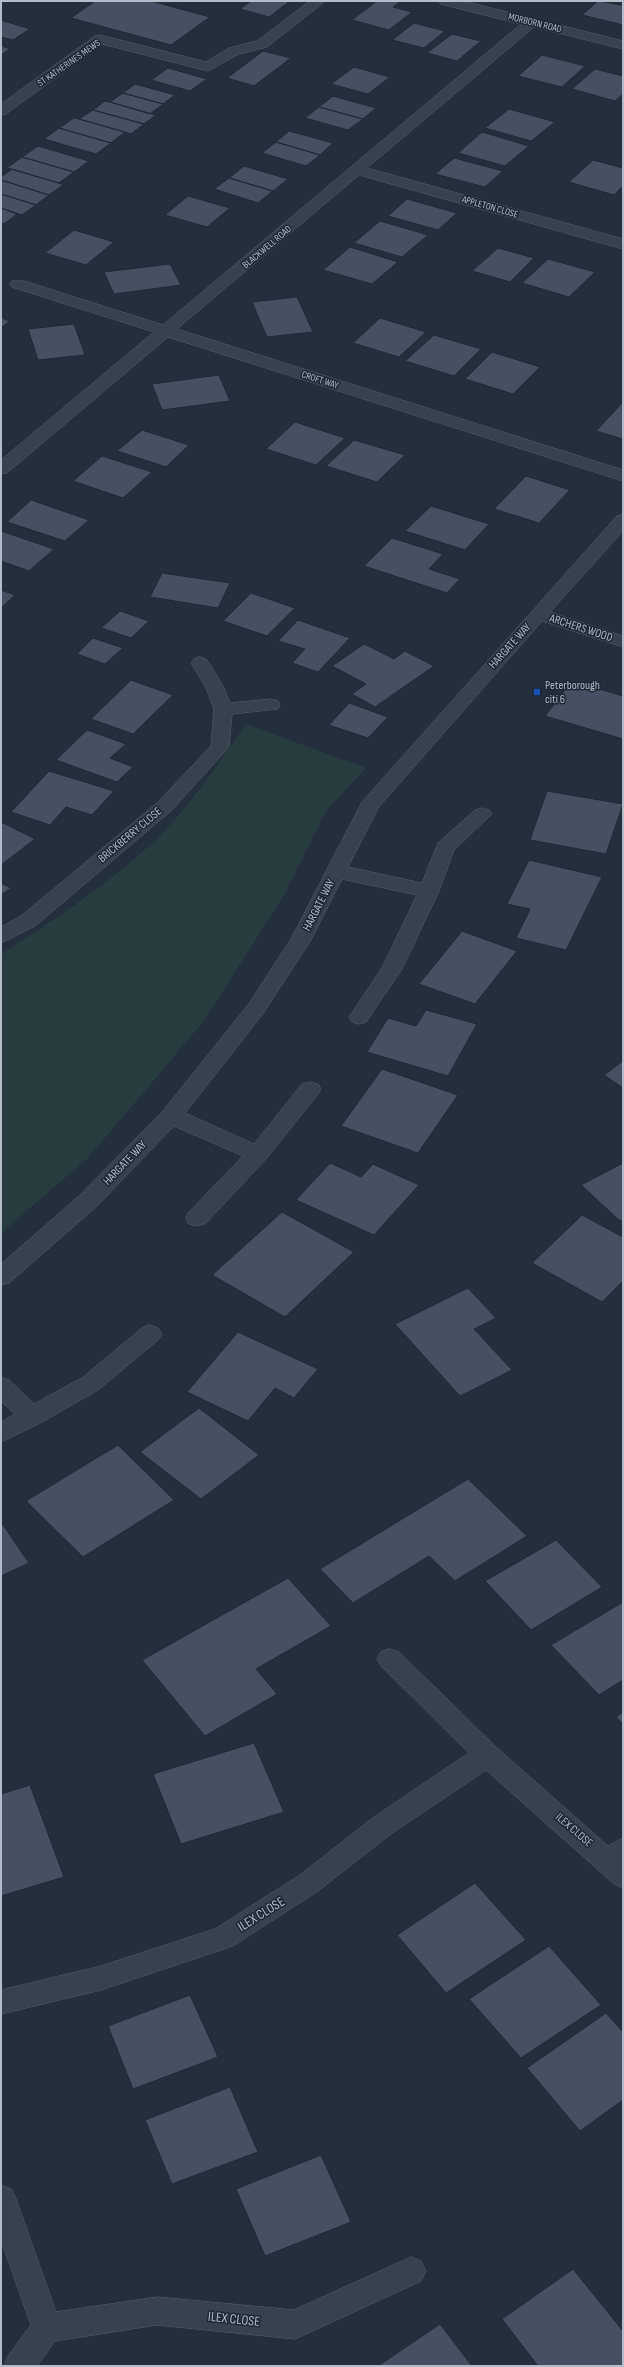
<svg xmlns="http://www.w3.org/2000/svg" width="624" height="2367" viewBox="0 0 624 2367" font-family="'Sofia Sans Condensed',sans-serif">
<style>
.green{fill:#263c3f}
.building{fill:#455162;stroke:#1f2835}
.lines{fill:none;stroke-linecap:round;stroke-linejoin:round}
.minor-casing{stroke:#565f6c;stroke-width:1}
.minor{fill:#38414e;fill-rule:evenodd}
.transit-dot{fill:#1a4fb4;stroke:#1d2633;stroke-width:1.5}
.labels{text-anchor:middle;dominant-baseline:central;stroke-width:3;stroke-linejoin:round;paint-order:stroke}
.far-street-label{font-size:10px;fill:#b4bcc9;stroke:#1d2633}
.street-label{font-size:12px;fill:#b4bcc9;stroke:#1d2633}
.poi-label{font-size:12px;fill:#b4bcc9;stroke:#1d2633;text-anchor:start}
.near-street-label{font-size:14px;fill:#b4bcc9;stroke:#1d2633}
</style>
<rect width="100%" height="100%" fill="#242f3e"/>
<path class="green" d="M246 724 366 768 326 811 284 895 204 1021 88 1158 1 1233V954C53 921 105 886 150 845 188 810 217 765 246 724Z"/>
<path class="building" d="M95 1H151L210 17 171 45 71 18Z
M251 1H290L269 17 240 9Z
M377 1H401L393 7 412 12 389 30 352 20Z
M598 1 621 5 623 4V25L582 15Z
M1 20 30 29 13 40 1 37Z
M414 23 445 31 424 48 392 40Z
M452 34 481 41 457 61 427 53Z
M1 46 10 49 1 55Z
M263 51 291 58 254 86 227 78Z
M542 55 585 66 562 87 518 76Z
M354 67 390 77 368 94 331 84Z
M168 68 207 79 190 91 151 80Z
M595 69 623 76V94L615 101 572 89Z
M135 84 175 95 163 104 123 93Z
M123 93 163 104 150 114 110 102Z
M333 96 376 108 363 119 319 107Z
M105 101 110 102 156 115 144 124 93 110Z
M319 107 363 119 348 130 305 118Z
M509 109 555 122 531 141 485 128Z
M93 110 144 124 131 134 79 119Z
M74 118 79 119 125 132 111 143 59 128Z
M59 128 111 143 96 154 44 139Z
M289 131 333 143 320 155 276 142Z
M482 132 529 146 505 166 458 153Z
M276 142 320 155 306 166 262 153Z
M38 146 89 161 74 172 22 157Z
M22 157 74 172 59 183 7 168Z
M454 158 503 171 485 187 435 174Z
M593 160 623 168V186L614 195 569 182Z
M244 166 288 179 273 191 229 178Z
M12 169 59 183 63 185 49 195 1 180V177Z
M229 178 273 191 258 203 214 189Z
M1 180 49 195 36 205 1 194Z
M1 194 36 205 22 215 1 208Z
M188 196 230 208 207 227 165 215Z
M407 199 457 213 438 230 388 216Z
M1 208 17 214 4 224 1 223Z
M380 221 428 235 402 257 354 243Z
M74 230 114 242 86 265 45 253Z
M350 247 398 262 372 284 323 270Z
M498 248 534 258 510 282 472 271Z
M548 259 595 272 569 297 522 283Z
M170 264 181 285 114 294 104 272Z
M297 297 313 332 267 337 252 302Z
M1 318 10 321 1 328Z
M380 318 426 332 399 357 353 343Z
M74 324 85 355 38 360 28 329Z
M434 335 481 349 454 376 405 361Z
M492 352 540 367 513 394 465 379Z
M219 375 230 401 162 410 152 384Z
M623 402V439L596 431Z
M295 422 345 438 316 465 266 449Z
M142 430 189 445 166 467 117 451Z
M354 440 405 455 377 482 326 466Z
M102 456 152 472 123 498 73 481Z
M526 476 570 490 539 523 494 509Z
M31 500 89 520 65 541 7 522Z
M431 506 489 524 465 550 405 531Z
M1 531 54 549 29 571 1 561Z
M392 538 443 554 429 569 460 579 447 593 364 566Z
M162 573 230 583 218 608 150 597Z
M1 590 15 595 1 608Z
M251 593 295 608 267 636 223 621Z
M120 611 149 621 131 638 101 628Z
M298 620 350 638 318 672 292 663 305 649 278 641Z
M93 638 123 648 105 664 77 654Z
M364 644 394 659 405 651 434 666 375 707 352 694 366 684 332 666Z
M131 680 173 695 133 734 91 719Z
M572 681 623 696V739L545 716Z
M349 703 388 717 368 738 329 725Z
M87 730 126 744 110 758 133 767 117 782 56 760Z
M49 771 114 791 92 815 66 807 50 825 11 812Z
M547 791 623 804 606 854 530 840Z
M1 822 35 839 1 865Z
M529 860 602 877 566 950 516 938 530 909 507 904Z
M1 883 11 888 1 895Z
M462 931 517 951 475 1004 419 984Z
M426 1010 477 1024 448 1076 367 1052 388 1018 416 1026Z
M623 1061V1088L604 1075Z
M382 1069 458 1095 418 1153 341 1126Z
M330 1163 361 1177 373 1164 419 1185 374 1235 296 1200Z
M623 1163V1219L620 1221 581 1185Z
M282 1212 354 1252 285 1317 212 1275Z
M582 1215 623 1237V1281L602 1302 532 1263Z
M468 1288 496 1318 474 1329 512 1370 460 1396 395 1324Z
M238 1332 318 1369 294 1398 275 1388 248 1421 187 1392Z
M199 1408 259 1455 201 1499 140 1452Z
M118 1445 174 1500 83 1557 26 1501Z
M468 1479 527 1536 455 1581 429 1556 353 1603 320 1569Z
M1 1522 29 1563 1 1576Z
M556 1540 602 1587 531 1630 485 1581Z
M288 1578 331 1626 256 1669 277 1694 205 1736 142 1660Z
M623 1602V1680L599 1695 551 1645Z
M623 1712V1724L616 1717Z
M254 1743 284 1812 181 1844 153 1774Z
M30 1785 64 1877 1 1896V1794Z
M475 1883 526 1940 446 1993 397 1935Z
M549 1946 601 2005 521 2058 469 1999Z
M190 1995 218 2057 133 2089 108 2026Z
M606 2013 623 2032V2100L580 2131 527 2068Z
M230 2087 258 2152 172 2184 145 2120Z
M321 2155 351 2222 265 2256 236 2189Z
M573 2269 623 2331V2366H538L502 2319Z
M440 2324 472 2366H378Z"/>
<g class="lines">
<g class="minor-casing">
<path id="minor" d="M310 1H322L323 3 267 47 239 54 208 71 102 44 6 114 1 115V104L95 36 100 35 206 62 229 48 257 41Z
M439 1H463L623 41V49L534 27 367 168 623 239V249L359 175 177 329 623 470V481L168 337 7 473 1 474V460L154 332 12 287 10 284 12 281H24L163 325 521 24 441 4Z
M623 515V531L550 612 623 636V647L542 621 378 808 348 867 422 883 438 843 475 810 482 808 489 810 492 814 454 850 439 891 402 969 366 1022 359 1024 352 1022 349 1017 382 968 417 895 342 879 311 940 262 1015 185 1113 254 1144 302 1084 310 1082 318 1084 321 1089 318 1094 266 1159 205 1224 197 1226 189 1224 186 1218 189 1212 243 1156 174 1126 96 1207 9 1283 1 1285V1264L80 1195 163 1111 248 1005 291 939 362 802 617 516Z
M200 657 206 659 209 663 224 688 230 703 271 699 278 701 280 705 278 709 232 714 229 747 171 811 35 926 1 943V927L21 916 157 803 211 746 214 709 206 688 191 663 194 659Z
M150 1325 158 1328 162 1334 158 1340 98 1390 40 1423 1 1442V1422L15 1414 1 1401V1377L9 1380 34 1404 82 1378 142 1328Z
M390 1649 399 1652 496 1747 608 1846 623 1838V1888L614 1884 486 1770 392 1833 318 1891 233 1946 101 1990 1 2014V1990L101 1966 215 1929 300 1875 374 1817 469 1753 381 1666 377 1659 381 1652Z
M1 2185 11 2189 16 2199 56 2312 157 2297 294 2310 411 2257 421 2261 426 2271 421 2281 295 2339 157 2325 55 2341 37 2366H4L8 2356 31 2325 1 2240Z"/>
</g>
<use href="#minor" class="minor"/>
</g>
<rect class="transit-dot" x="533" y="688" width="8" height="8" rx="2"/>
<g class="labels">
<g class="far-street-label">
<text transform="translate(535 23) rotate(14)">MORBORN ROAD</text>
<text transform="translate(69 63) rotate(-35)">ST KATHERINES MEWS</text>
<text transform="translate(490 207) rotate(16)">APPLETON CLOSE</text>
<text transform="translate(267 247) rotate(-40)">BLACKWELL ROAD</text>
<text transform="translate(320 380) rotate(18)">CROFT WAY</text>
</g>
<g class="street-label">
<text transform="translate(581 628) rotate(18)">ARCHERS WOOD</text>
<text transform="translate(510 646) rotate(-48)">HARGATE WAY</text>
<text transform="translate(130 835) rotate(-40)">BRICKBERRY CLOSE</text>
<text transform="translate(319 905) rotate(-63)">HARGATE WAY</text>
<text transform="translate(125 1163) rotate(-46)">HARGATE WAY</text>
<text transform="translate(574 1830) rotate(41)">ILEX CLOSE</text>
</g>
<g class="poi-label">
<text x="545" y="685">Peterborough<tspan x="545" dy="14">citi 6</tspan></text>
</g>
<g class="near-street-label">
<text transform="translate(261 1914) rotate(-32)">ILEX CLOSE</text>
<text transform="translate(234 2319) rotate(6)">ILEX CLOSE</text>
</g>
</g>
<rect width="624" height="2367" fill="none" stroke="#b4bcc9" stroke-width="4"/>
</svg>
